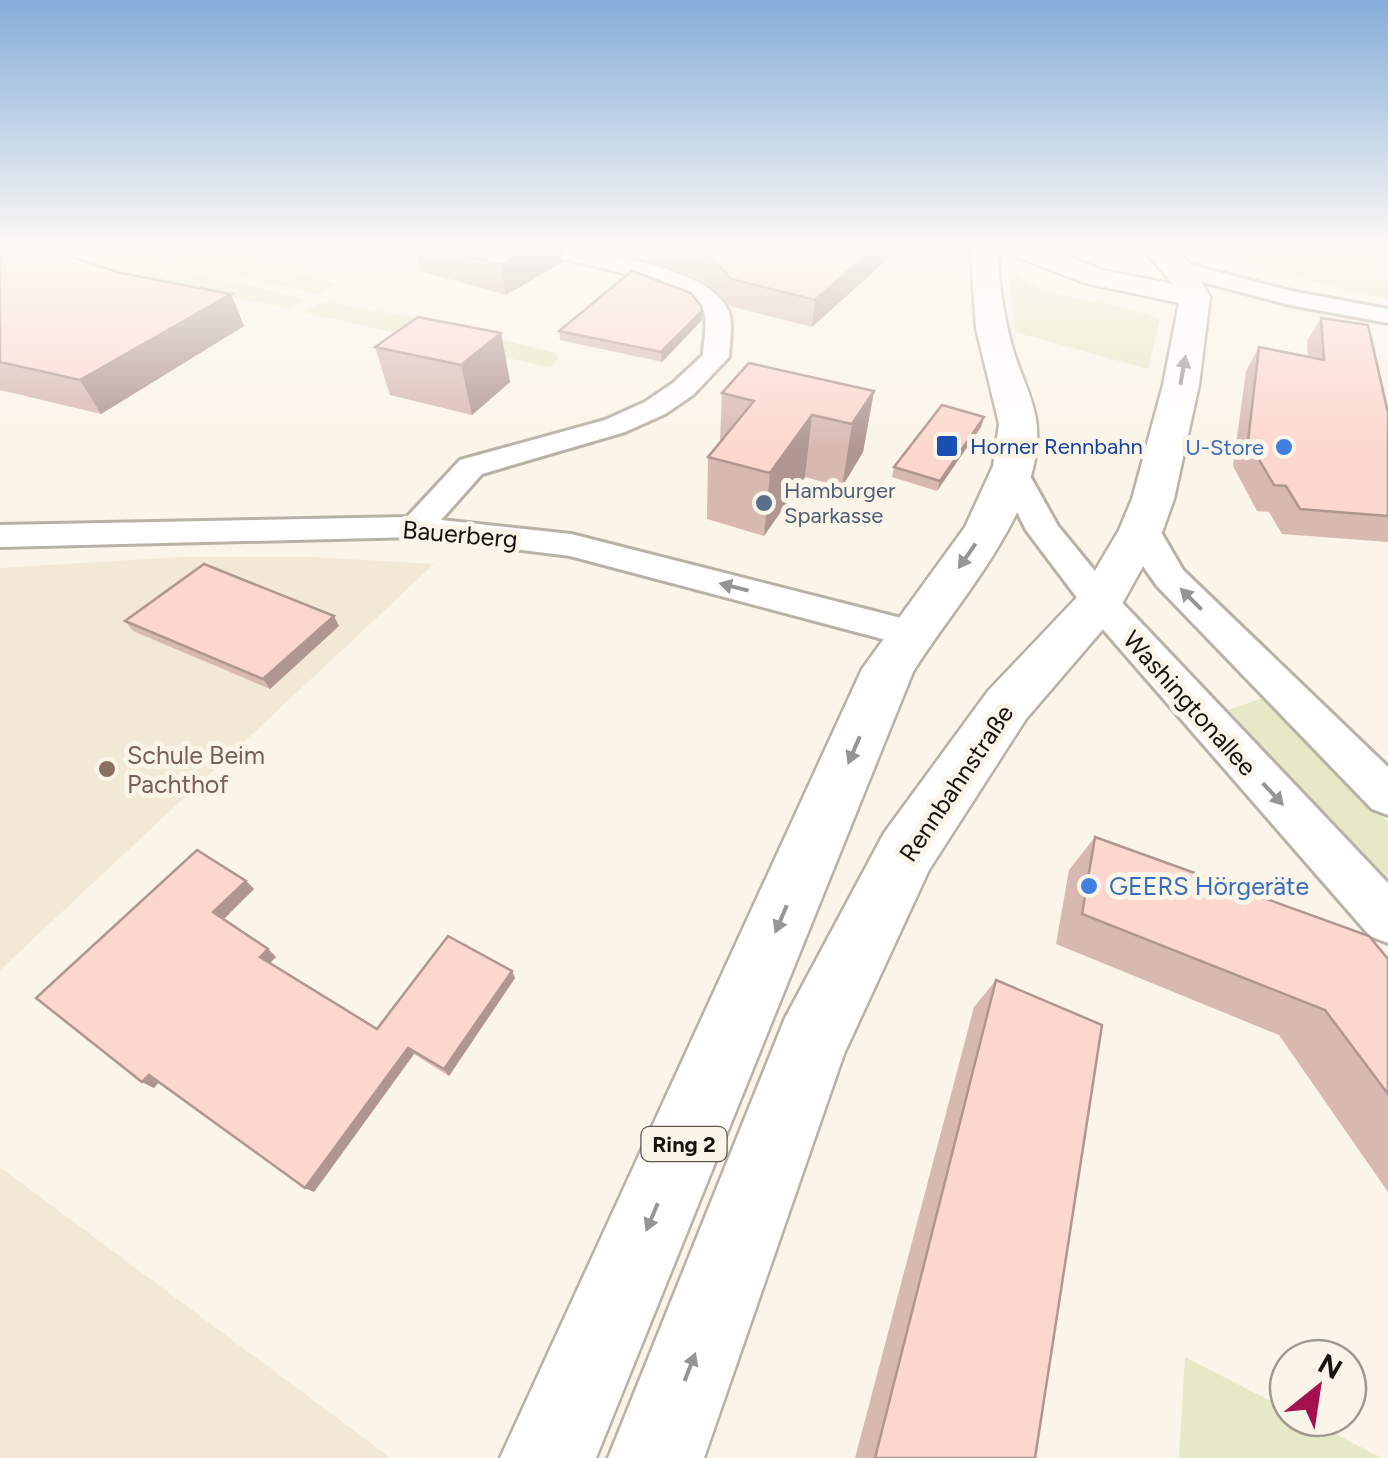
<svg xmlns="http://www.w3.org/2000/svg" width="1388" height="1458" viewBox="0 0 1388 1458" font-family="Figtree,sans-serif">
<style>
.built{fill:#f3e8d5}
.green{fill:#e6e9c6}
.lines{fill:none;stroke-linecap:round;stroke-linejoin:round}
.minor-casing{stroke:#b8b1a5;stroke-width:6}
.major-casing{stroke:#b8b1a5;stroke-width:5}
.minor{fill:#fff;fill-rule:evenodd}
.major{fill:#fff;fill-rule:evenodd}
.wall{fill:#d8b9b2}
.shaded-wall{fill:#b09691}
.building{fill:#fbd7cf;stroke:#b09691;stroke-width:2.5}
.oneway{fill:#969593}
.transit-dot{fill:#1a4fb4;stroke:#fbf4e8;stroke-width:4}
.shop-dot{fill:#3f7fe0;stroke:#fbf4e8;stroke-width:4}
.service-dot{fill:#5c6f8a;stroke:#fbf4e8;stroke-width:4}
.education-dot{fill:#8d6e63;stroke:#fbf4e8;stroke-width:4}
.labels{text-anchor:middle;dominant-baseline:central;stroke-width:10;stroke-linejoin:round;paint-order:stroke}
.far-transit-label{font-size:22px;fill:#164399;stroke:#fbf4e8;text-anchor:start}
.far-shop-label{font-size:22px;fill:#366cbe;stroke:#fbf4e8;text-anchor:end}
.far-service-label{font-size:22px;fill:#4e5e75;stroke:#fbf4e8;text-anchor:start}
.shield{fill:#fbf4e8;stroke:#5b5650;stroke-width:2.5}
.shield-label{font-size:22px;font-weight:bold;fill:#16130f}
.street-label{font-size:25px;fill:#16130f;stroke:#fbf4e8}
.education-label{font-size:25px;fill:#785e54;stroke:#fbf4e8;text-anchor:start}
.shop-label{font-size:25px;fill:#366cbe;stroke:#fbf4e8;text-anchor:start}
</style>
<rect width="100%" height="100%" fill="#fbf4e8"/>
<path class="built" d="M182 557H308L434 564 0 970V568Z
M0 1167 388 1456 387 1458H0Z"/>
<path class="green" d="M18 246H196L126 274Z
M208 246H213L340 284 317 294 172 261Z
M1214 246H1388V300C1328 288 1271 269 1214 246Z
M163 265 307 300 288 309 135 275Z
M1008 267C1040 303 1117 299 1160 319L1148 369 1015 332Z
M323 302 408 316 555 353 558 359 550 367 544 366 302 312Z
M1265 697 1388 822V885L1229 710Z
M1185 1357 1288 1410V1418H1304L1382 1458H1179Z"/>
<g class="lines">
<g class="minor-casing">
<path id="minor" d="M526 246C570 246 709 264 728 310 734 324 729 343 729 357L693 395 665 414 625 432 482 474 441 520 571 534 909 620 923 624 928 633 923 642 909 646 570 556 416 537 0 547V525L407 517 460 460 605 420 645 402 673 383 703 355C703 342 709 321 703 309 689 282 561 259 528 251Z
M1180 262 1291 291 1388 309V323L1290 305 1172 274 1169 269 1172 264Z
M1013 463 1024 465 1058 526 1113 593 1388 883V943L1370 936 1087 611 1026 530 997 472 1002 465Z
M1142 517 1154 520 1183 570 1388 767V815L1372 809 1157 586 1138 559 1125 527 1130 520Z"/>
</g>
<g class="major-casing">
<path id="major" d="M970 246H998C998 282 1004 319 1014 353 1021 375 1032 396 1036 419 1049 505 955 603 913 672L596 1458H500L862 669 965 527 993 466 999 424 976 328Z
M1002 246H1041L1102 270 1173 284 1140 246H1170L1190 263 1210 297 1199 385 1174 499 1163 530 1117 613 1026 719 929 870 844 1054 704 1458H608L785 1018 884 833 988 691 1083 591 1119 530 1132 499 1163 385 1179 303 1085 283 1005 252Z"/>
</g>
<use href="#minor" class="minor"/>
<use href="#major" class="major"/>
</g>
<path class="wall" d="M0 246 121 273 231 294 244 326 101 414 0 390Z
M414 246H561L563 262 506 295 420 271Z
M653 246H902L812 327 730 306 718 291 697 277 653 262Z
M1321 318 1388 413V542L1282 534 1269 512 1257 511 1233 466 1246 371 1259 347 1308 356 1307 341Z
M702 320 662 362 560 340 559 331Z
M501 333 510 382 472 415 390 395 375 347Z
M874 391 863 452 842 487 805 477 764 536 707 519 708 457 720 442 722 393Z
M984 417 981 427 937 491 892 477 894 467Z
M125 621 339 626 270 689 133 631Z
M1095 837 1388 959V1192L1279 1035 1056 944 1069 870Z
M246 881 254 889 223 919 268 949 276 957 270 963 377 1029 515 978 449 1076 414 1054 314 1192 159 1082 154 1088 142 1082 36 998Z
M996 980 1035 1458H855L974 1007Z"/>
<path class="shaded-wall" d="M536 246H561L563 262 506 295 501 265Z
M877 246H902L812 327 815 300Z
M231 294 244 326 101 414 80 380Z
M702 311V320L662 362 661 352Z
M501 333 510 382 472 415 461 365Z
M874 391 863 452 842 487 852 424Z
M812 415 805 477 764 536 770 473Z
M984 417 981 427 937 491 940 481Z
M334 616 339 626 270 689 263 679Z
M246 881 254 889 222 921 213 912Z
M268 949 276 957 268 965 260 957Z
M512 971 515 978 449 1076 444 1069Z
M408 1048 414 1054 314 1192 305 1188Z
M149 1075 160 1081 154 1088 142 1082Z"/>
<path class="building" d="M0 246H37L121 273 231 294 80 380 0 362Z
M430 246H536L501 265Z
M683 246H877L815 300 731 279 718 264 697 251Z
M632 271 691 293 701 306 702 311 661 352 559 331Z
M418 317 501 333 461 365 375 347Z
M1321 318 1368 325 1388 413V516L1300 509 1286 486 1274 485 1248 441 1259 347 1324 360Z
M749 363 874 391 852 424 812 415 770 473 708 457 754 401 722 393Z
M942 405 984 417 940 481 894 467Z
M204 564 334 616 263 679 125 621Z
M1095 837 1369 936 1388 959V1094L1325 1010 1082 914Z
M197 850 246 881 213 912 268 949 260 957 377 1029 448 936 512 971 444 1069 408 1048 305 1188 149 1075 142 1082 36 998Z
M996 980 1102 1025 1035 1458H875Z"/>
<defs><path id="oneway-solid" d="M-6-.8H1V-3.2L6.5 0L1 3.2V.8H-6Z" transform="scale(2.5)"/></defs>
<g class="oneway">
<use href="#oneway-solid" transform="translate(1183 370) rotate(-80)"/>
<use href="#oneway-solid" transform="translate(967 556) rotate(125)"/>
<use href="#oneway-solid" transform="translate(734 587) rotate(-166)"/>
<use href="#oneway-solid" transform="translate(1191 599) rotate(-135)"/>
<use href="#oneway-solid" transform="translate(854 750) rotate(113)"/>
<use href="#oneway-solid" transform="translate(1273 794) rotate(47)"/>
<use href="#oneway-solid" transform="translate(781 919) rotate(113)"/>
<use href="#oneway-solid" transform="translate(652 1217) rotate(113)"/>
<use href="#oneway-solid" transform="translate(690 1367) rotate(-69)"/>
</g>
<linearGradient id="sky" x2="0" y2="1"><stop stop-color="#85add9"/><stop offset="0.55" stop-color="#fdfaf5"/><stop offset="1" stop-color="#fdfaf5" stop-opacity="0"/></linearGradient>
<rect width="1388" height="451" fill="url(#sky)"/>
<rect class="transit-dot" x="935" y="434" width="24" height="24" rx="5"/>
<g class="shop-dot">
<circle cx="1284" cy="447" r="10"/>
<circle cx="1089" cy="886" r="10"/>
</g>
<circle class="service-dot" cx="764" cy="503" r="10"/>
<circle class="education-dot" cx="107" cy="769" r="10"/>
<g class="labels">
<g class="far-transit-label">
<text x="970" y="446">Horner Rennbahn</text>
</g>
<g class="far-shop-label">
<text x="1264" y="447">U-Store</text>
</g>
<g class="far-service-label">
<text x="784" y="490">Hamburger<tspan x="784" dy="25">Sparkasse</tspan></text>
</g>
<rect class="shield" x="641.5" y="1127" width="85" height="34" rx="8"/>
<g class="shield-label">
<text x="684" y="1144">Ring 2</text>
</g>
<g class="street-label">
<text transform="translate(460 534) rotate(5)">Bauerberg</text>
<text transform="translate(1190 703) rotate(48)">Washingtonallee</text>
<text transform="translate(956 783) rotate(-56)">Rennbahnstraße</text>
</g>
<g class="education-label">
<text x="127" y="755">Schule Beim<tspan x="127" dy="29">Pachthof</tspan></text>
</g>
<g class="shop-label">
<text x="1109" y="886">GEERS Hörgeräte</text>
</g>
</g>
<g transform="translate(1318 1388) rotate(30)"><circle r="48" fill="#fbf4e8" stroke="#9f9a91" stroke-width="2.5"/>
<path d="M0-8L18 38L0 25L-18 38Z" fill="#a5114e"/>
<text y="-15" font-size="28" font-weight="bold" text-anchor="middle" fill="#16130f">N</text>
</g>
</svg>
